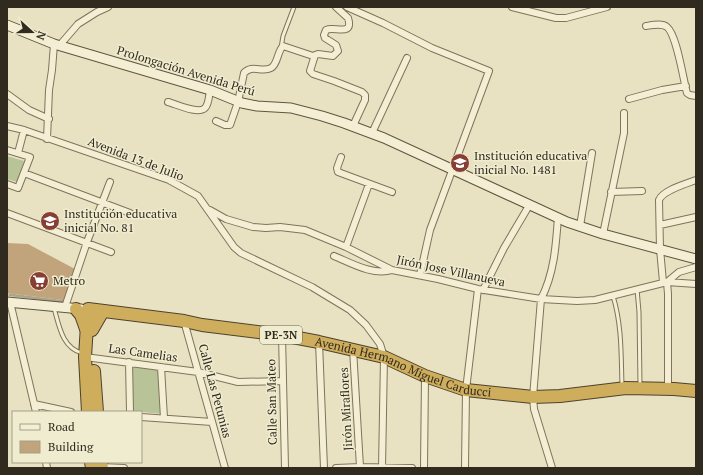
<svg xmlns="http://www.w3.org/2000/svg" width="703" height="475" font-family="'PT Serif',serif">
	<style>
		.green { fill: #b8c497 }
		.building { fill: #c2a47c; filter: url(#shadow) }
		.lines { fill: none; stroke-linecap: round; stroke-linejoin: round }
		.lane-casing { stroke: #7f745b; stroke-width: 5 }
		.street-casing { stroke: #7f745b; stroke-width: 8 }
		.secondary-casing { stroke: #61553f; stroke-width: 11 }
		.highway-casing { stroke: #4d422f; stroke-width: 14 }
		.lane { stroke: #f4efd4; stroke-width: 3 }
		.street { stroke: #f4efd4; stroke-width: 6 }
		.secondary { stroke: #f4efd4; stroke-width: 9 }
		.highway { stroke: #cead5c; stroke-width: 12 }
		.labels { text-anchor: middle; stroke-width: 3; stroke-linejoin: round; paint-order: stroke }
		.shield { fill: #f0ecd0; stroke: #6a6453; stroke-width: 1 }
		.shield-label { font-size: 11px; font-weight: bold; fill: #312a1e }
		.street-label { font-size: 12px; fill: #312a1e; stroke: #f0ecd0 }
		.poi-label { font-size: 12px; fill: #312a1e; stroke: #f0ecd0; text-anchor: start }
	</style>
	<defs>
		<filter id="shadow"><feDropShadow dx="1.5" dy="3" stdDeviation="0" flood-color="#0004"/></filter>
	</defs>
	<rect width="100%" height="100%" fill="#e8e2c2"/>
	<path class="green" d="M7,156L24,161L17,182L7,179Z
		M131,364L160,368L163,414L132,411Z"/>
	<path class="building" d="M7,243L28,244L75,269L64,300L7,293Z"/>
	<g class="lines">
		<g class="lane-casing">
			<path id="lane" d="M281,48L283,36L294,7
				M637,289L639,312L640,385
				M613,296C622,325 621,355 622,385
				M54,308C59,325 62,348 82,353"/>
		</g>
		<g class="street-casing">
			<path id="street" d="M336,7L348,18C354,37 334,26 326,30L324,35L325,38L336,45L338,51L333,56L318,54L315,55L310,71L313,74L334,81L362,92L365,95V100L353,126
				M347,7L383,23L432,48L489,71L430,230L420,275
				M512,7L556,18H566L607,7
				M646,26C653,25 662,23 667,27C677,35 683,79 687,93L690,95L696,96
				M59,46L78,24L97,12L108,7
				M7,94L29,110L49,119
				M629,99L662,90L686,86
				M168,102C176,104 198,115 205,108C209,104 209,95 210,90
				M216,121L225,125H230L238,102L244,73C252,64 262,73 271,68C278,64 277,52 283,46L313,56
				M7,126L24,130L169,180L198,196L234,247L241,253L312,287L350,310L366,325L380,344L384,357L382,468
				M372,133L407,58
				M47,139L49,90L52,70L54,44
				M7,150L30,157L18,188L7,184
				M18,153L24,130
				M341,157L337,168L338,172L392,192
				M24,173L130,213
				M611,192L642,191
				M210,210L226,219L253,227L266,228L280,227L305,230L346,247L392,270L438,279L478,289L541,299L577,301L595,300L667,282L679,272L696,267
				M7,213L111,252
				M660,225L696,217
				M580,226L592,153
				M603,234L624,133V113
				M346,247L369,184
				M334,256C351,263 373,276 392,270
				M663,282L660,249L659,200C663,190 686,184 696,180
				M667,282L668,294V389
				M667,282L696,284
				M483,290L504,248L530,204
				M10,302L36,412
				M65,307L87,242L110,182
				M184,321L225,468
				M282,335L285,468
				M319,342L324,468
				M353,349L360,467
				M85,357L198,372L238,382L283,381
				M129,362L130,412
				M161,367L164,418
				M34,404L71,412
				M141,417L212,422
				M46,462L47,468
				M102,467L124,468
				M336,468L360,467L412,468
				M424,468L425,376
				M465,468L466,390L478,289
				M552,468L534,409L533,397L541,299C554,274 556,246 558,217"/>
		</g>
		<g class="secondary-casing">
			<path id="secondary" d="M7,25L54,44L210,90L242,103L257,106L291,108L322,116L344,123L384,138L567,222L603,234L696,259
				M7,302L81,309"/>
		</g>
		<g class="highway-casing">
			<g id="highway">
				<path d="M76,309L81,315L86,329"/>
				<path d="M92,330L103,311"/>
				<path d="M94,371L97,412"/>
				<path id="s1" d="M88,412L85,357L88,309L184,321L202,325L282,335L319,342L384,357L425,376L466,390L533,397L560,396L626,388L674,389L696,391"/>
				<path d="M91,462L92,468"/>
				<path d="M101,462L102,468"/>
			</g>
		</g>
		<use href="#lane" class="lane"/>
		<use href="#street" class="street"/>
		<use href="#secondary" class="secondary"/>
		<use href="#highway" class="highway"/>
	</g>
	<defs>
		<g id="school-disc" transform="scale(1)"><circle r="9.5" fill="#873f33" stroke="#f0ecd0"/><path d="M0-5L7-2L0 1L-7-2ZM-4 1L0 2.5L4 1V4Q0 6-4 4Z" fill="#fff"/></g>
		<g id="supermarket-disc" transform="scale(1)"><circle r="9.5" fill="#873f33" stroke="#f0ecd0"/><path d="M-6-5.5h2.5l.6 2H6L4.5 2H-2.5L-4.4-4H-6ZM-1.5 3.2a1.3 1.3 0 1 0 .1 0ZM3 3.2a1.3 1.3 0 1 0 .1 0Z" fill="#fff"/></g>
	</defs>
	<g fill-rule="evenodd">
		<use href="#school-disc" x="460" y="163"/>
		<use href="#school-disc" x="50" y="221"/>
		<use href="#supermarket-disc" x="39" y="281"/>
	</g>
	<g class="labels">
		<rect class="shield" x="260" y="326" width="42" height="18" rx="3"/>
		<g class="shield-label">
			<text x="281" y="339">PE-3N</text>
		</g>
		<g class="street-label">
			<text transform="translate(186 71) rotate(17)" y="4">Prolongación Avenida Perú</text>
			<text transform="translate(136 159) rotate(21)" y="4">Avenida 13 de Julio</text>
			<text transform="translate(451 271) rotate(12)" y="4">Jirón Jose Villanueva</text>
			<text transform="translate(143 353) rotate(8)" y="4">Las Camelias</text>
			<text dy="4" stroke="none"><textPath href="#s1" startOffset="425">Avenida Hermano Miguel Carducci</textPath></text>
			<text transform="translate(215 391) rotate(75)" y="4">Calle Las Petunias</text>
			<text transform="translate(272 402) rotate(-91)" y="4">Calle San Mateo</text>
			<text transform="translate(346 409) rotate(-93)" y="4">Jirón Miraflores</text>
		</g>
		<g class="poi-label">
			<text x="474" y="160">Institución educativa<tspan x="474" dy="14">inicial No. 1481</tspan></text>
			<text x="64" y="218">Institución educativa<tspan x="64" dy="14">inicial No. 81</tspan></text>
			<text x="53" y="285">Metro</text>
		</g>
	</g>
	<rect width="703" height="475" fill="none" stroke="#312a1e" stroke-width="16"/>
	<rect x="12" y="411" width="130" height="52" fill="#f0ecd0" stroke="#a49e89"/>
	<rect x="20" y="424" width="20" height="6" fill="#f4efd4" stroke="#a49e89"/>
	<text x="48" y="431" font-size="12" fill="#312a1e">Road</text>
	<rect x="20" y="441" width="20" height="12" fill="#c2a47c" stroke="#a49e89"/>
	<text x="48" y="451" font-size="12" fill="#312a1e">Building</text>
	<g transform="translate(32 32) rotate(111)" stroke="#f0ecd0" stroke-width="3" paint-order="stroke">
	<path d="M0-3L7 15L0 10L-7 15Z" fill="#312a1e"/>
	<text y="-6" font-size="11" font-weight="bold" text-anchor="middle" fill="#312a1e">N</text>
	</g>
</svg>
